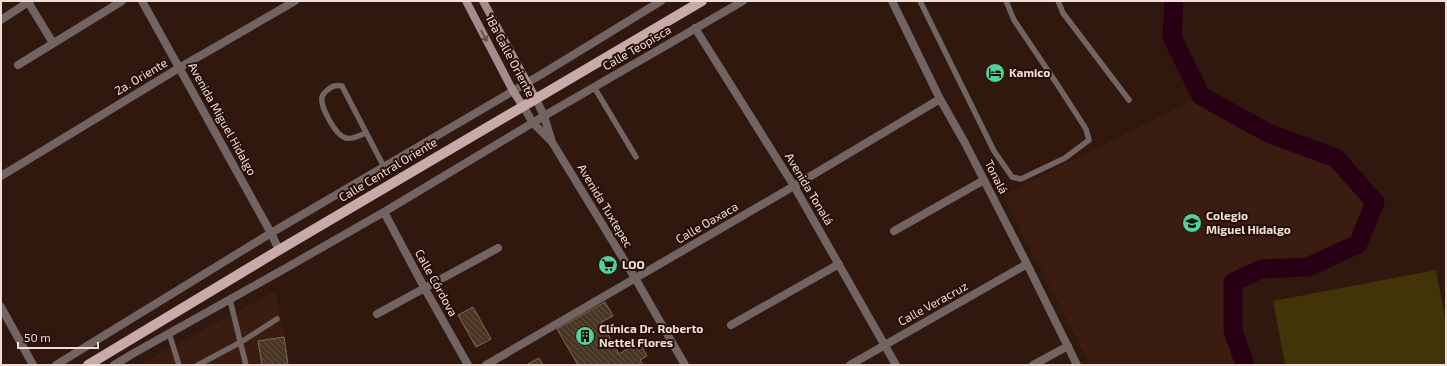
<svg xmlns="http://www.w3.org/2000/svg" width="1447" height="366" font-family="'Exo 2',sans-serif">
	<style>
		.built { fill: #3a1c10 }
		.pitch { fill: #423308 }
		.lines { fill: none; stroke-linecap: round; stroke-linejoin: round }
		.river { stroke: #280013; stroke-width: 19 }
		.building { fill: url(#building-back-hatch); stroke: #806a55 }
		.service { stroke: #736464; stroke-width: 5.5 }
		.minor { stroke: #736464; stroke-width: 8 }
		.secondary { stroke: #a38c8c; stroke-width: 8 }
		.primary { stroke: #c9aaaa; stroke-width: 10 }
		.oneway { stroke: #5e4742 }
		.labels { text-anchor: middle; stroke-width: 4; stroke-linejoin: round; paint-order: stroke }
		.street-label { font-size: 12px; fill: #f0ded8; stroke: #260f06 }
		.poi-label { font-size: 12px; font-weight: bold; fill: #f0ded8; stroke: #260f06; text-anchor: start }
	</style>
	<defs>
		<pattern id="building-back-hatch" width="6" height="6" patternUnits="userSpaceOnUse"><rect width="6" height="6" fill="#493522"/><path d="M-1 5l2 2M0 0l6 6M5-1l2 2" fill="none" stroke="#645241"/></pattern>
	</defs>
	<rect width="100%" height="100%" fill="#30180f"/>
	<path class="built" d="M1201,96L1270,134L1336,158L1375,202L1358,244L1308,267L1261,269L1233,282V331L1245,365H1090L1003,195Z
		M275,291L282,321L290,365H142V363Z"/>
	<path class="pitch" d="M1436,270L1446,322V365H1285L1273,301Z"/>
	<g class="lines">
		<path class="river" d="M1174,1L1172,37L1201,96L1270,134L1336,158L1375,202L1358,244L1308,267L1261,269L1233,282V331L1245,365"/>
	</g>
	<path class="building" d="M605,302L613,316L601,322L619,354L639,342L647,356L640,360L643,365H578L557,329Z
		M473,307L491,339L476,347L458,315Z
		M284,337L288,365H262L258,341Z
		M539,358L543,365H526Z"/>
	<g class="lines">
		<path class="service" d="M920,1L994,151L1012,177L1021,179L1065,158L1089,140L1086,129L1057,84L1014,20L1006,1
			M1058,1L1063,13L1129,100
			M594,87L636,157
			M366,133C360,135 353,140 346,138C336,136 320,107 322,97C323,93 326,91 330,88C334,85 337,85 342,86L384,167
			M230,300L246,365
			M169,333L179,365
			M198,365L241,342L277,319"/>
		<path class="minor" d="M142,1L271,233L279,250
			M892,1L940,99L965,143L1027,264L1077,365
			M28,2L53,43
			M1,20L30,1
			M695,28L794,186L896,365
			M18,65L122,1
			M536,99L544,116L551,139
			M523,106L533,123L552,142L635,278L685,365
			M1,176L179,68L295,1
			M384,212L425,289L468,365
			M894,231L984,180
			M1,307L33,365
			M377,314L498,248
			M731,325L839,264
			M56,365L271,233L542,74L661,1
			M114,365L134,353L286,268L384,212L544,116L743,1
			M486,365L794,186L940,99
			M850,365L1027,264
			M1033,365L1068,346"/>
		<path class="secondary" d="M466,1L513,91L523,106
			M483,1L536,99"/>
		<path class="primary" d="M88,365L279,250L702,1"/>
	</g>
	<defs><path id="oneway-shaft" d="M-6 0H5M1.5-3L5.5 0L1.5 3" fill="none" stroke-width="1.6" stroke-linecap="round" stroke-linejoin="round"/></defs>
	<use class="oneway" href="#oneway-shaft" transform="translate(484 36) rotate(63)"/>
	<defs>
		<g id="hotel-disc" transform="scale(1)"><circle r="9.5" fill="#4fd399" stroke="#260f06"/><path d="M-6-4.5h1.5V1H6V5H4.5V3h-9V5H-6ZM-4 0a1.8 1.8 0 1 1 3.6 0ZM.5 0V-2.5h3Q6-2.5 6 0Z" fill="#111"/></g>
		<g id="school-disc" transform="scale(1)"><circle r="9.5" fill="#4fd399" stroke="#260f06"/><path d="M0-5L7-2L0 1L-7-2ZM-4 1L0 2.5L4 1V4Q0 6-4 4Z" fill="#111"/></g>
		<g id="supermarket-disc" transform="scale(1)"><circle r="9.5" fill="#4fd399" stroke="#260f06"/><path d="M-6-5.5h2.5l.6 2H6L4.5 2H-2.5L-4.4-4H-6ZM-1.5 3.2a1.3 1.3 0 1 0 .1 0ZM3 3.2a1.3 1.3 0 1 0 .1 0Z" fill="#111"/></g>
		<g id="building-disc" transform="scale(1)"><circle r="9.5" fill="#4fd399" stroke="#260f06"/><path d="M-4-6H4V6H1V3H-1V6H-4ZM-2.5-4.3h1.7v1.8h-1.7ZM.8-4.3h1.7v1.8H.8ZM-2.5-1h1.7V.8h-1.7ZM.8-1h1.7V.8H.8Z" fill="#111"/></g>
	</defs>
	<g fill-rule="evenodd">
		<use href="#hotel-disc" x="995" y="73"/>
		<use href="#school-disc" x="1192" y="223"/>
		<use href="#supermarket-disc" x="608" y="265"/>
		<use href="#building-disc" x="585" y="336"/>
	</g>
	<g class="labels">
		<g class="street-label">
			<text transform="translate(637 48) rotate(-30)" y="4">Calle Teopisca</text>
			<text transform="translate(510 56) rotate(62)" y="4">18a Calle Oriente</text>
			<text transform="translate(141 77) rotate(-31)" y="4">2a. Oriente</text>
			<text transform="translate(222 119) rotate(61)" y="4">Avenida Miguel Hidalgo</text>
			<text transform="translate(388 170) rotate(-31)" y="4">Calle Central Oriente</text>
			<text transform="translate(996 177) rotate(63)" y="4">Tonalá</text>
			<text transform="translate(809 189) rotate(59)" y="4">Avenida Tonalá</text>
			<text transform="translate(605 206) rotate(59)" y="4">Avenida Tuxtepec</text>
			<text transform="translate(707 223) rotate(-30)" y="4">Calle Oaxaca</text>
			<text transform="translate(436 283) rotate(61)" y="4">Calle Córdova</text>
			<text transform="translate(933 304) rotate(-29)" y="4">Calle Veracruz</text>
		</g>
		<g class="poi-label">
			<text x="1009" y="77">Kamico</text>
			<text x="1206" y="220">Colegio<tspan x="1206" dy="14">Miguel Hidalgo</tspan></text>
			<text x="622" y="269">LOO</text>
			<text x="599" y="333">Clínica Dr. Roberto<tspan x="599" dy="14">Nettel Flores</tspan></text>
		</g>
	</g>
	<rect width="1447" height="366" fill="none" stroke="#f0ded8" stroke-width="4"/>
	<path d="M18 342v6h80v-6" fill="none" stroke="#f0ded8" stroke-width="2"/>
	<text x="24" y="342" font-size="12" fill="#f0ded8" stroke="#260f06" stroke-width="3" paint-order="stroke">50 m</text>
</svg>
